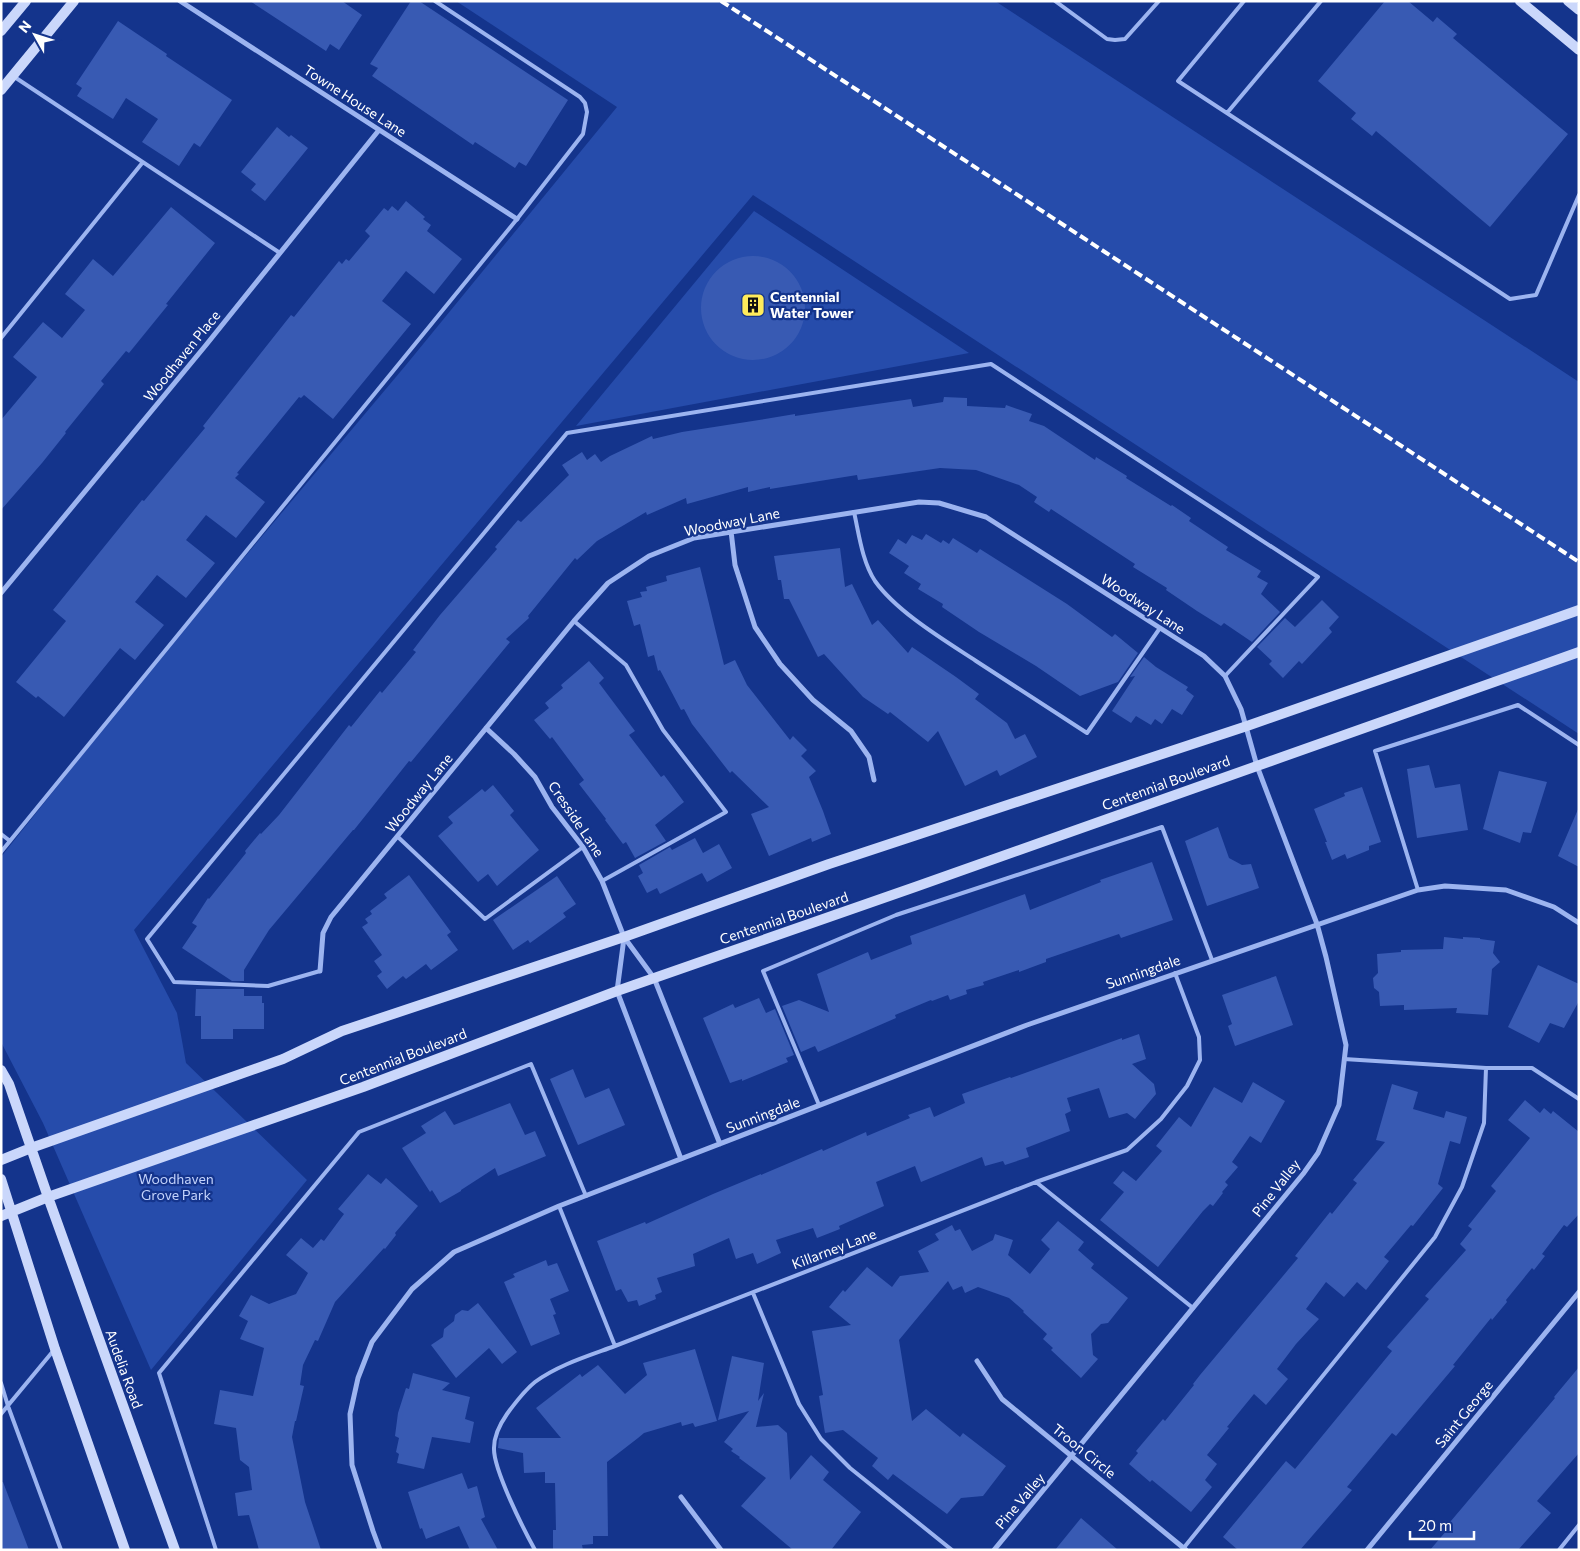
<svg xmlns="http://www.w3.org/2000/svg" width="1580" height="1551" font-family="Commissioner,sans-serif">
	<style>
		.green { fill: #264cab }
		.building { fill: #385ab3 }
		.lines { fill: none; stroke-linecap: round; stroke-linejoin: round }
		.lane { stroke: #9cb4f0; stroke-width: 4 }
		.street { stroke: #9cb4f0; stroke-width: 5 }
		.secondary { stroke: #cad7fb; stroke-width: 10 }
		.rail { stroke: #fff; stroke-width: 4; stroke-dasharray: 9 4; stroke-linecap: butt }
		.labels { text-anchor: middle; stroke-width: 4.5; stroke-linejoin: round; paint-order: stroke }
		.street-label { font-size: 14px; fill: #fff; stroke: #14348c }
		.poi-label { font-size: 14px; font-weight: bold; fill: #fff; stroke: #14348c; text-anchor: start }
		.park-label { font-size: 14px; fill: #c3d3fc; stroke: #14348c }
	</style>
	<rect width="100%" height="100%" fill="#14348c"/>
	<path class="green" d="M456,1H995L1579,382V734L753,195L134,930L177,1013L186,1063L307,1180L151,1370L43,1123L1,1042V857L153,666L406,365L617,107Z
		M754,211L969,353L576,426Z"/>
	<path class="building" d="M250,1H342L362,15L339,50L330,44L326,51Z
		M411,1H419L568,100L526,166L519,162L515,168L475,142L473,145L372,76L378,68L370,64Z
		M1385,1H1408L1433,22L1437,17L1457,34L1453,38L1568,134L1490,227L1376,131L1372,136L1351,119L1356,113L1318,81Z
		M118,21L167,54L166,56L232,100L200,147L194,143L179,166L142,142L158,119L126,98L113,119L77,96L82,88L76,84Z
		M277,127L289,137L291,135L308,148L265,201L251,190L256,184L241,172Z
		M406,201L425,217L423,219L431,225L427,231L462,259L434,294L406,271L382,301L411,324L333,419L304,395L301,398L299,397L237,473L239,474L235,478L265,502L236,538L206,515L186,540L215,563L186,598L157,575L135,602L164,625L135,660L120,648L64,717L38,696L36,698L16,682L66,621L53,610L142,500L144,501L205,428L203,426L291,315L294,317L339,261L342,264L346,259L349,261L370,236L365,231L384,208L388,211L392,206L398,211Z
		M171,207L215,243L166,304L168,305L129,353L126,351L101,381L104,384L65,432L66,433L42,463L1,510V420L37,377L13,357L43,322L62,338L85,310L65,294L93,259L113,276Z
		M701 308a52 52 0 1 1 104 0a52 52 0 1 1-104 0Z
		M944,397L967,398V406L1005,408L1006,405L1032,414L1029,421L1044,426L1095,460L1096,457L1127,476L1126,478L1171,506L1172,505L1191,518L1189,521L1228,547L1226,550L1261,571L1257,577L1268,583L1261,594L1280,612L1252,642L1224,623L1221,626L1197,611L1166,590L1167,588L1133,567L1135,564L1051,509L1049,512L1034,502L1037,497L1019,485L976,470L940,468L858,480L857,475L770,489V487L748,492V487L687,504L686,498L647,515L646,512L597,541L577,560L575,558L528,616L529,618L506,639L510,642L411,762L409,761L354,830H353L269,930L244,970V981H232L182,948L197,926L192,923L208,898L209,899L246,853L245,851L260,833L261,834L279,815L349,725L351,727L380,691L382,693L416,652L413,650L440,615L497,549L495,547L518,520L521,522L569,475L562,465L582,452L587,460L595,454L601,462L610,456L652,436L653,439L682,432L759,420L795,414V416L911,399L913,407L943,402Z
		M926,534L941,543L943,540L949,544L953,538L977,553L980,549L1067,604L1112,637L1115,634L1138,653L1118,682L1080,696L1036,666L979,632L942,607L943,604L918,589L921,584L904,573L909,566L889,553L898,539L906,544L912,535L922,540Z
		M840,548L845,587L852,584L872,625L878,620L908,653L912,647L956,677L979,694L975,699L1007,723L1015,739L1025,734L1037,757L1000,776L997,770L965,786L938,731L928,742L890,712L888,714L863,697L824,654L818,657L789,599H784L781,580H778L774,556Z
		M700,567L724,665L735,660L747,685L790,740L793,736L807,750L801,756L816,771L809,777L823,811L831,834L812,842L811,838L769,856L751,814L769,807L732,771L730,773L692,724L684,709L681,710L660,670L658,671L654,655L648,657L640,624L634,626L627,601L642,597L640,592L647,591L646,587L667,581L666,576Z
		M1322,600L1339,617L1329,628L1332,632L1302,664L1299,661L1283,678L1269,664L1272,661L1257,647L1285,618L1295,627Z
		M1144,657L1156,667L1188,687L1186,690L1194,696L1182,715L1172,709L1162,724L1155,719L1151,725L1136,716L1131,723L1112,711L1135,676L1130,677Z
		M589,661L604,678L599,683L635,731L629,735L661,777L664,775L684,802L655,825L666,841L635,858L626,842L623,844L605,820L606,819L579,784L584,780L552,737L550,739L534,720L549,708L545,703L563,688L561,685Z
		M1429,765L1435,788L1460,784L1468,830L1417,838L1407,769Z
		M1499,771L1547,782L1531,833L1523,832L1520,843L1483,829Z
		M493,785L514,811L510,815L539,850L497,886L488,874L478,882L438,836L453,823L448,817L482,789L485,792Z
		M1362,787L1381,842L1369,846V850L1347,859L1345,854L1332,860L1325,842H1327L1314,809L1345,796L1344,793Z
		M1579,807V867L1558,856Z
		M1218,827L1229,858L1242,865L1251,864L1259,888L1207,906L1185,841Z
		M695,838L703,853L719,844L732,868L707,882L702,873L660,894L657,888L647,893L638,876L643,873L639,865L670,847L672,850Z
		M1152,862L1173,920L1121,938L1119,934L1046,959V962L1019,972V970L983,982L984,985L966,990L967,994L950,1000L948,995L932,1001L931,1000L895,1015L896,1018L818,1052L815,1046L801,1052L782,1006L799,1000L829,1012L817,974L868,952L871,960L912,944L910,936L1025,894L1030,910L1101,882L1100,880Z
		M409,875L451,932L447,935L458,950L431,970L426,964L406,979L403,976L387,989L377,976L382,972L374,961L382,955L362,927L368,923L365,919L372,914L370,911L387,898L384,894Z
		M557,876L576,904L563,913L566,917L530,943L528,940L513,950L493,920Z
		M1444,937L1463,939V937L1480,938V939L1495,941L1493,953L1500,962L1492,969L1488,1015L1456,1013L1457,1008L1404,1010V1005L1380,1006L1379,992L1374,988L1373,978L1378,973L1377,954L1401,952V950L1443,949Z
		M1538,965L1579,984V1001L1564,1028L1550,1023L1539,1043L1508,1027Z
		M1276,976L1293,1025L1235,1046L1228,1026L1232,1024L1222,995Z
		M196,989H244V996H262V1003H264V1029H233V1039H201V1016H195Z
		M759,998L766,1013L775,1009L794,1055L786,1058L788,1062L742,1081V1079L730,1083L703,1018L733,1004L735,1008Z
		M1139,1034L1146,1059L1132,1064L1154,1084L1156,1094L1135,1119L1127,1113L1109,1118L1099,1088L1067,1098L1071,1111L1065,1114L1070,1131L1026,1148L1029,1157L1005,1165L1003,1161L985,1166L982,1157L921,1182L915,1166L876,1182L884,1206L839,1226L840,1229L817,1238L813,1228L776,1240L781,1253L757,1264L753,1253L736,1259L729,1238L693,1254L695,1266L657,1278L662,1292L655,1295L656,1299L639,1306L637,1300L628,1302L621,1289L616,1291L597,1241L645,1222L646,1224L713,1194L761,1174V1175L822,1149L823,1151L866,1132L867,1136L910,1118L908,1115L930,1107L934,1117L965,1103L962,1094L1010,1077L1011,1078L1122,1038V1040Z
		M573,1069L585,1098L609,1088L625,1125L578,1145L550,1079Z
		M1253,1082L1285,1101L1261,1143L1250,1136L1232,1162L1238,1167L1225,1182L1228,1185L1222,1192L1223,1193L1213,1206L1210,1204L1203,1211L1158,1267L1100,1220L1124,1192L1113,1183L1123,1171L1136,1181L1162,1151L1156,1146L1179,1117L1191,1127L1214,1087L1242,1103Z
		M1392,1084L1418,1092L1413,1109L1444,1118L1446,1111L1467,1117L1460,1144L1450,1141L1438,1184L1443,1188L1413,1226L1411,1225L1384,1257L1389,1261L1366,1290L1357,1282L1344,1297L1326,1282L1306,1309L1319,1319L1296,1344L1277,1369L1288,1379L1266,1405L1254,1394L1227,1427L1229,1428L1207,1455L1217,1464L1205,1480L1212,1487L1191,1512L1152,1480L1150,1482L1129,1464L1138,1453L1136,1451L1163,1419L1165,1421L1194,1385L1193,1384L1200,1375L1298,1258L1295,1256L1330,1212L1332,1214L1357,1183L1353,1180L1385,1142L1376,1140Z
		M1525,1100L1540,1113L1544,1108L1551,1114L1553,1111L1579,1132V1214L1567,1227L1564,1225L1542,1254L1545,1256L1534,1270L1532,1268L1506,1300L1507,1302L1492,1320L1491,1318L1453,1365L1455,1366L1396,1436L1392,1433L1347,1487L1352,1490L1300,1550H1238L1223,1537L1286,1461L1295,1469L1392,1351L1387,1347L1429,1299L1425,1296L1466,1250L1460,1244L1472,1229L1468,1226L1496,1191L1491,1186L1530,1138L1508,1120Z
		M510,1103L525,1135L535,1131L546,1156L498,1176L495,1168L461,1190V1191L440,1203L432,1190L430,1192L402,1148L426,1133L421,1126L445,1111L454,1125Z
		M368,1174L381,1184L386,1178L418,1206L395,1233L396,1235L385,1249L384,1248L335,1302L318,1341L315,1340L303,1365L300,1385L304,1386L296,1421H295L292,1437L305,1502L321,1550H259L249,1515L238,1516L235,1493L252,1490L249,1467L240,1460L236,1428L214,1424L220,1390L253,1396L264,1348L240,1339L248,1321L239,1316L251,1295L269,1304L296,1294L308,1273L286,1255L301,1238L313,1248L321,1239L324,1241L344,1214L338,1209Z
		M1058,1221L1084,1242L1078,1250L1094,1264L1091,1268L1128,1298L1108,1323L1101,1324L1091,1334L1093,1355L1098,1359L1081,1378L1051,1350L1053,1348L1043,1339L1047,1334L1023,1312L1024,1311L1009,1298L978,1287L965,1293L962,1286L953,1290L948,1281L899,1340L912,1421L926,1409L960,1437L963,1433L1006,1466L983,1496L961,1498L947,1514L893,1474L888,1480L872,1466L878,1458L843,1430L825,1433L819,1396L823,1395L812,1331L851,1325L829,1307L843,1290L845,1292L867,1267L892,1287L900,1276L929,1272L918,1251L939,1240L935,1234L952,1225L955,1231L960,1229L972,1251L993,1240L995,1234L1013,1240L1008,1255L1030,1274L1050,1249L1041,1240Z
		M546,1260L548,1266L557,1263L569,1291L550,1299L556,1314L553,1315L560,1334L531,1346L504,1282L515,1277L513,1274Z
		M478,1303L517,1352L502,1364L489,1348L456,1378L431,1345L443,1337L444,1329L454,1321L455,1315L462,1310L468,1311Z
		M695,1349L717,1421L695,1427L693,1423L682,1426L681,1422L644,1433L638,1438L607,1462L608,1536H593V1544L582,1545L583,1550H553V1530H556L555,1483H545V1472L524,1473L523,1453L498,1448L499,1438H561L536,1408L580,1374L582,1377L598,1365L625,1394L647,1375L643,1363Z
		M732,1356L764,1363L758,1401L764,1393L756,1427L778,1425L787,1433L790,1480L811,1455L829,1472L823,1480L861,1512L831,1550H793L741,1506L766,1478L739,1458L740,1457L731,1451L733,1449L724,1442L749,1411L718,1420Z
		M1579,1367V1453L1537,1501L1551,1513L1518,1550H1430L1447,1530L1445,1528L1555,1398L1554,1397Z
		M413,1373L450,1383L442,1390L470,1397L465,1419L474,1422L470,1443L432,1437L424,1469L397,1463L399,1454L396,1452L399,1438L395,1436L398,1413L406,1388L409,1389Z
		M462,1473L468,1489L477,1486L485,1517L481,1519L498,1550H470L459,1526L426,1539L422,1528L420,1529L408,1492Z
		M1,1482H3L29,1550H1Z
		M1081,1518L1118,1550H1055Z"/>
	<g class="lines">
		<path class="lane" d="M1055,1L1107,39L1115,40L1125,39L1159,1
			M1244,1L1178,81L1510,299L1536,295L1579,195
			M13,76L280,253
			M1227,113L1321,1
			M1,338L143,162
			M854,512C859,534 862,561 875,581C897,612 944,640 976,661C1013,685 1050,709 1087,733L1160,628
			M574,621L626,665L663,730L726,812L602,881
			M1,834L10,841
			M398,837L485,919L583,847
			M1,852L517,219L583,134L587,112L585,103L580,97L435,1
			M1418,890L1375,751L1518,705L1579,745
			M320,971L268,986L174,982L147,939L567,433L991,364L1318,577L1225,676
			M1344,1059L1486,1068H1532L1579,1099
			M819,1105L763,971L896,915L1162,827L1212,960
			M1036,1182L1193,1308
			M559,1206L615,1346
			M753,1293L799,1404L821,1439L850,1468L952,1550
			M1,1383L8,1406L61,1550
			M1,1414L54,1350
			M216,1550L159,1373L359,1132L531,1064L586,1196
			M535,1550C524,1530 493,1469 494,1448C494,1435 500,1424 507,1414C515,1403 525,1390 535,1382C558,1365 588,1356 615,1346L1036,1182L1127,1150L1161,1119L1187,1086L1200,1060L1199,1037L1175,973
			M1182,1550L1435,1237L1462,1187L1484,1123L1486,1068
			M1559,1550L1579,1525"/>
		<path class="street" d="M180,1L517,219
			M731,531L735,565L755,627L780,664L813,700L851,731L869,757L874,780
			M1,593L206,345L379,130
			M486,728L514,754L535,777L552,807L583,847L602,881L624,937L654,978L720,1144
			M624,938L617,991L681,1159
			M320,971L323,933L331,917L574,621L608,583L649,556L694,538L919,502L939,503L986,517L1204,656L1225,676L1241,709L1257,766L1317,924L1326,957L1346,1045L1339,1105L1318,1153L1303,1174L994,1550
			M977,1361L1002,1399L1186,1550
			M681,1497L721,1550
			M380,1550L373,1531L352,1465L350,1414L358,1378L372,1342L412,1289L454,1252L559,1206L1027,1025L1418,890L1445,886L1506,890L1554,907L1579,923
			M1367,1550L1579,1292"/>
		<path class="secondary" d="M1520,1L1579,50
			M1568,1L1579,10
			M1,31L26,1
			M1,90L74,1
			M1,1070L9,1084L48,1197L175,1550
			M1,1160L31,1148L283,1059L342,1031L624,937L829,864L1247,726L1579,610
			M1,1179L55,1349L125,1550
			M1,1216L48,1197L363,1087L617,991L915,887L1579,652"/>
		<path class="rail" d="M721,1L1579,562"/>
	</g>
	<defs>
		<g id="building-square" transform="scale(1.25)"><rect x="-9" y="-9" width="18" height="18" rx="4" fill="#ffeb5b" stroke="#14348c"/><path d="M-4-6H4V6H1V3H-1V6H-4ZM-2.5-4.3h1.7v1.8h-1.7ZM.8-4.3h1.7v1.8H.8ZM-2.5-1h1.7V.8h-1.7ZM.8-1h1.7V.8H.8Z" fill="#111"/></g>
	</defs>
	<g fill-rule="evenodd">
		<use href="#building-square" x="753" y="305"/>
	</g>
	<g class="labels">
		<g class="street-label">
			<text transform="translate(355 101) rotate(33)" y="5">Towne House Lane</text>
			<text transform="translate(182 356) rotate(-51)" y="5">Woodhaven Place</text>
			<text transform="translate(732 522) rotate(-11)" y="5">Woodway Lane</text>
			<text transform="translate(1143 604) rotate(33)" y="5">Woodway Lane</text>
			<text transform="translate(1166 783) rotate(-20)" y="5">Centennial Boulevard</text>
			<text transform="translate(419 793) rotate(-51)" y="5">Woodway Lane</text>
			<text transform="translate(576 819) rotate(56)" y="5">Cresside Lane</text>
			<text transform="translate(784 918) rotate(-19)" y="5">Centennial Boulevard</text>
			<text transform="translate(1143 972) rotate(-19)" y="5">Sunningdale</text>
			<text transform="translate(403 1057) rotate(-21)" y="5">Centennial Boulevard</text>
			<text transform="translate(763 1115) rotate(-21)" y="5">Sunningdale</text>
			<text transform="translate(1276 1188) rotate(-52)" y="5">Pine Valley</text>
			<text transform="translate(834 1249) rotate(-21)" y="5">Killarney Lane</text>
			<text transform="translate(124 1369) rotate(70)" y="5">Audelia Road</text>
			<text transform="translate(1464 1414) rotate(-51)" y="5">Saint George</text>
			<text transform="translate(1084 1451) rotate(39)" y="5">Troon Circle</text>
			<text transform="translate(1020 1501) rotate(-50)" y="5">Pine Valley</text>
		</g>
		<g class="poi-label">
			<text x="770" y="302">Centennial<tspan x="770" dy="16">Water Tower</tspan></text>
		</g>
		<g class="park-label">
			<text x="176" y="1184">Woodhaven<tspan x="176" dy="16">Grove Park</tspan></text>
		</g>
	</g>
	<rect width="1580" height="1551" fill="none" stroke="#ffffff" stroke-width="5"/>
	<g transform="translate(35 35) rotate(309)" stroke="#14348c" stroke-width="4" paint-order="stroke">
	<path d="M0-4L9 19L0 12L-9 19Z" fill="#ffffff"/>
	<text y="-8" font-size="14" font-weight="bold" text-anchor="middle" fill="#ffffff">N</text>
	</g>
	<path d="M1410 1531v8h64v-8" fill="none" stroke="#ffffff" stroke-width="2.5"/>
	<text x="1418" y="1531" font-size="15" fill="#ffffff" stroke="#14348c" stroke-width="4" paint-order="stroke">20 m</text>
</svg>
